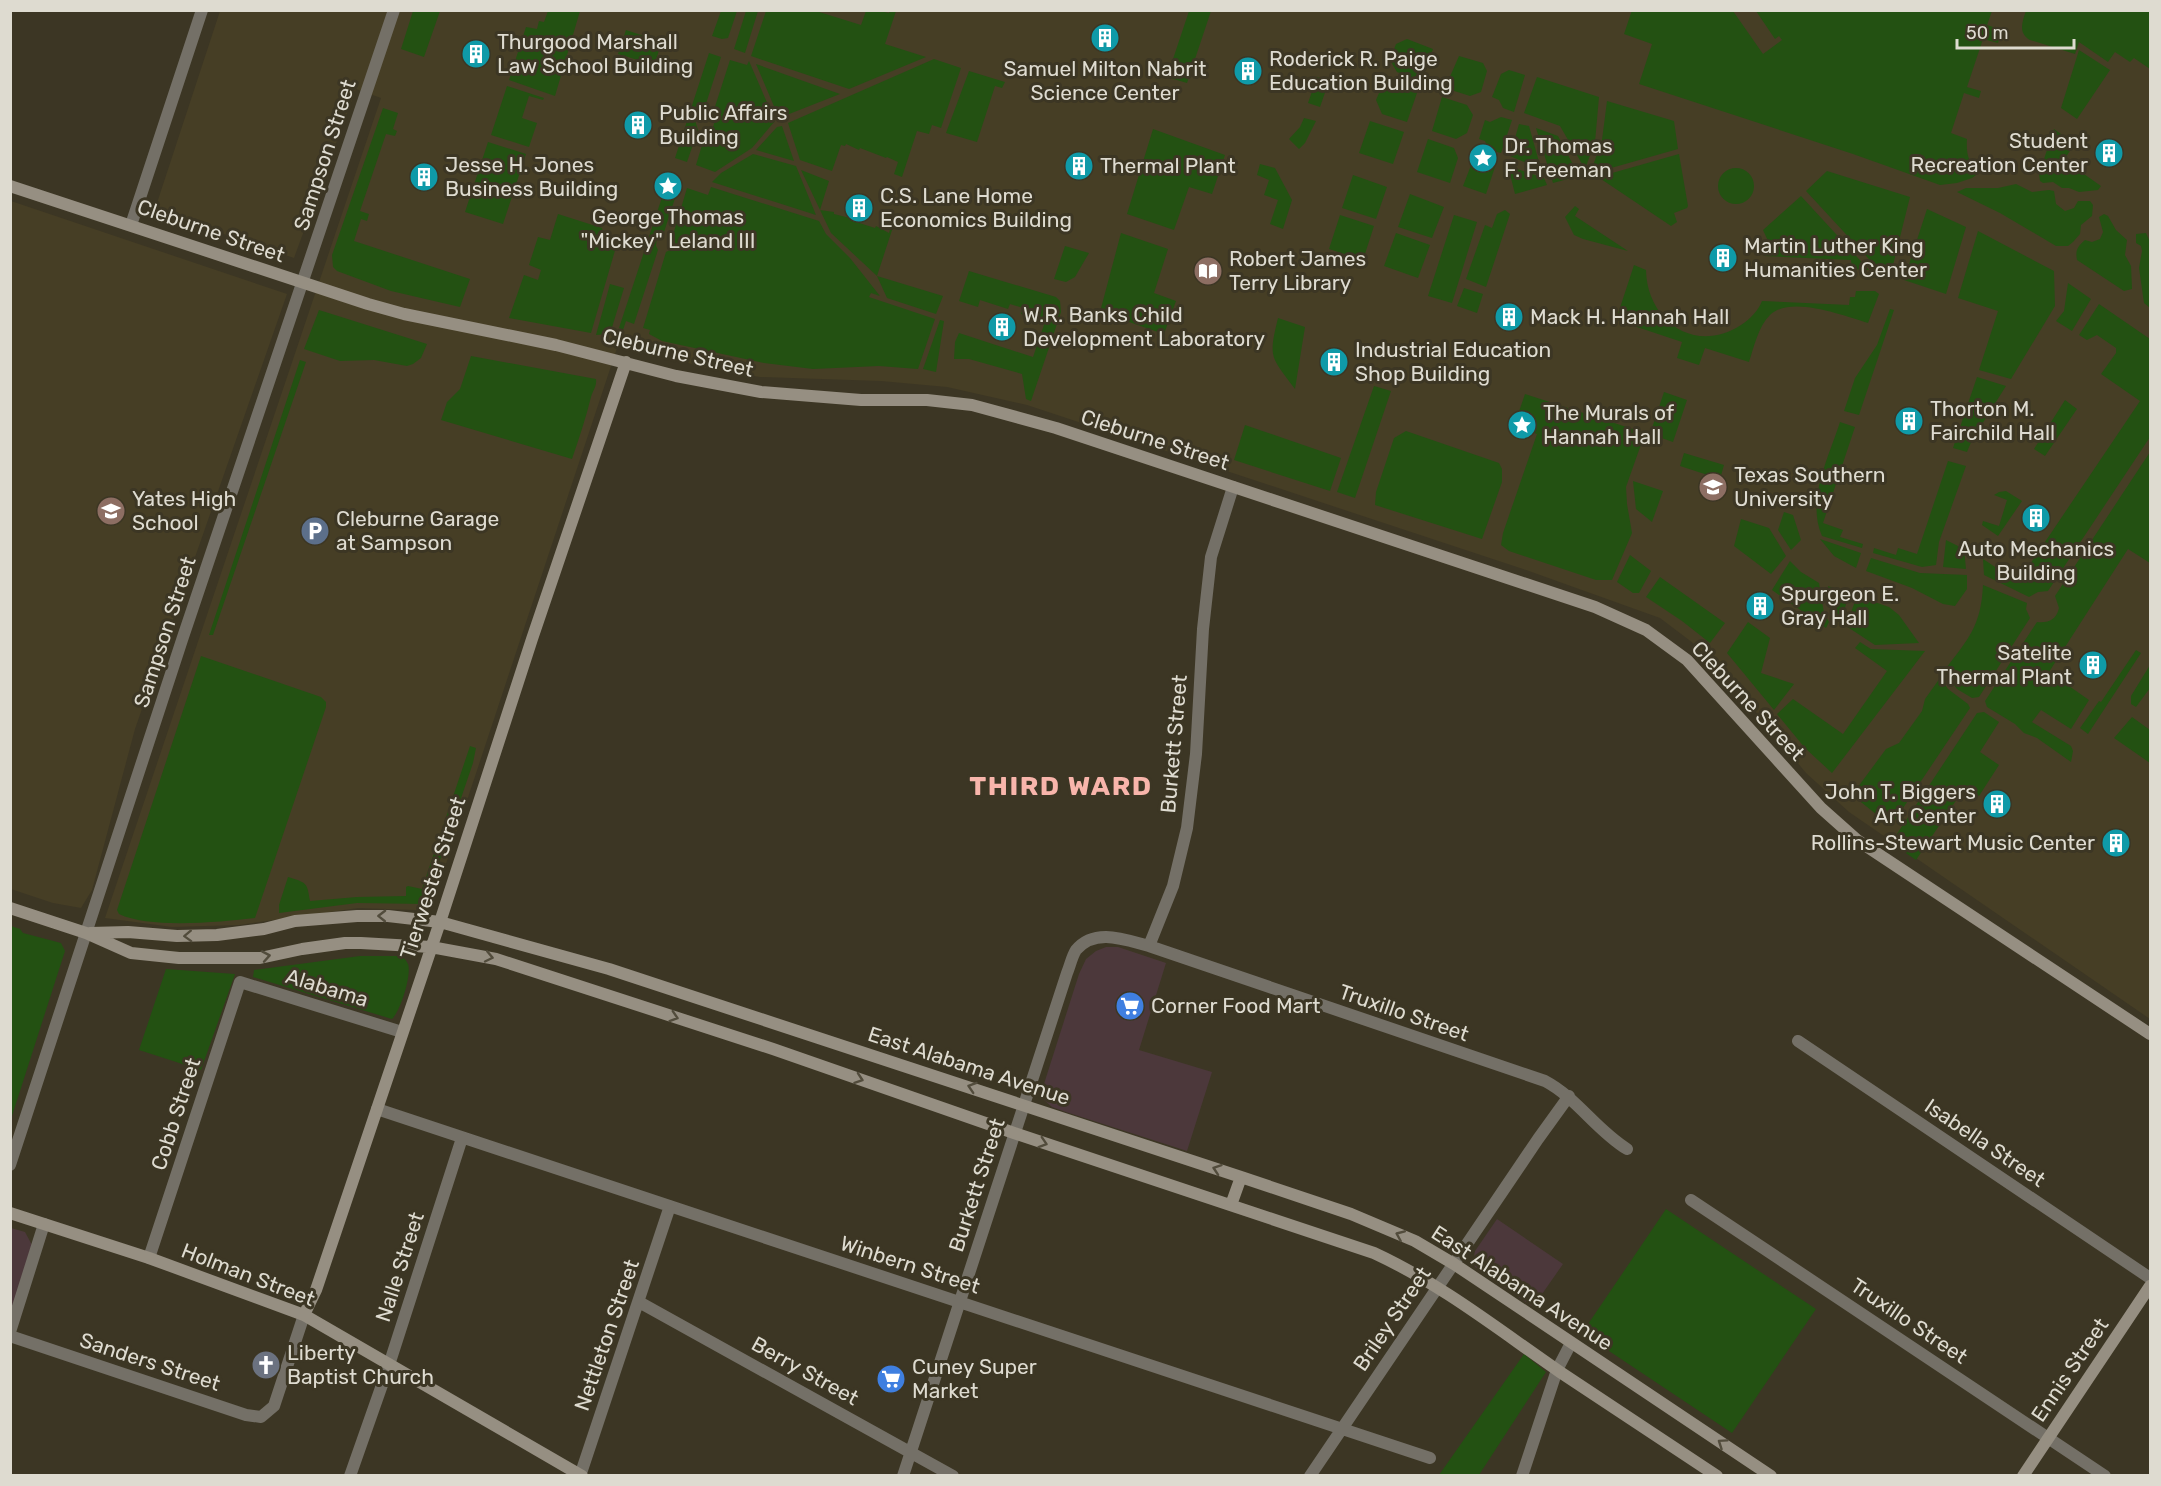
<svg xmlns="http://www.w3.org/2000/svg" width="2161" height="1486" font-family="Rubik,sans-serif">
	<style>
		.commercial { fill: #4c383b }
		.built { fill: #463e25 }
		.green { fill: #235112 }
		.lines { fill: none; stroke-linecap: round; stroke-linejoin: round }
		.street { stroke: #747067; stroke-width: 12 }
		.secondary { stroke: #968f82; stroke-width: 12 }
		.oneway { stroke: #524c3c }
		.labels { text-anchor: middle; stroke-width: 6; stroke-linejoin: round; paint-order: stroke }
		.poi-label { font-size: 21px; fill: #dedbd0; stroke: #3c3624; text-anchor: start }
		.street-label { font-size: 21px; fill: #dedbd0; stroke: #3c3624 }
		.district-label { font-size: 27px; font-weight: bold; letter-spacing: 1.5px; fill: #f8b5ab; stroke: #3c3624 }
	</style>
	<rect width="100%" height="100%" fill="#3c3624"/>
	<path class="commercial" d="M1106,947H1118L1166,963L1139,1050L1212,1072L1187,1151L1066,1112L1052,1107L1043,1099V1087L1079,974L1086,959L1096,951Z
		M1497,1219L1563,1264L1533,1307L1475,1267L1473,1261L1475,1251Z
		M11,1228L25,1232L32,1245L11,1313Z"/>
	<path class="built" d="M220,11H2150V1019L1849,812L1806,773L1722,671L1693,643L1660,618L1523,569L1027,405L947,387L881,381L760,377L705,368L619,342L434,900L423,909L416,910L358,908L239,925L172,927L105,918L381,98L356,89L294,258L159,212L156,206Z
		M11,201L287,294L135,729L92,890L81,908L53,903L11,889Z"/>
	<path class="green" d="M1632,10L1733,11L1763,54L1782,40L1779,36L1775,39L1756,11H1992L1987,25L2002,30L1998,43L1983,39L1967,87L1981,91L1979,98L1964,93L1951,133L1967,139C1966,153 1968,163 1979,173L1972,178L1957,183L1940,185L1853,154L1639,84L1652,44L1624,34Z
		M413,11H440L424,57L401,49Z
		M548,11H580L555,96L509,80L526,27L537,29L539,21L544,22Z
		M721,11H737L728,38L722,39L712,36Z
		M746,11H758L745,53L734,49Z
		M896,11L885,44L926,57L849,89L751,56L766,11H816L861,25L866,11H880L889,13L890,11Z
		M1189,11H1211L1187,83L1167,77Z
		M2026,11H2150V69L2134,58L2130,62L2115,52L2108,62L2079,42L2075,54L2030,40C2018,33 2022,22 2026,11Z
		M626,30L662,42L654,65L618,54Z
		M1407,39L1433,49L1421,81L1397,72L1390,60L1396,44Z
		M2079,50L2110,70L2077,119L2061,108Z
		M709,53L721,57L703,113L697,115L695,120L698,130L687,162L675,158Z
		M1459,56L1483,63L1487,71L1481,92L1470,96L1445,88Z
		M934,59L961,68L941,128L932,125L929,134L917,131L902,177L894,174L898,162L887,157L886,158L860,148L859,150L846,144L845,146L841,145L832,171L800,160L788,123Z
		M730,60L747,65L749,61L775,121L752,148L715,172L696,165L706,132C714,130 716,123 712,116Z
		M756,64L840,94L779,118Z
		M1509,70L1525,75L1514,112L1503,108L1499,100L1492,97L1501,74Z
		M969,71L1005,82L1002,88L995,86L977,142L946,133Z
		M1317,77L1329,81L1320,107L1308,103Z
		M1537,77L1599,97L1595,142L1585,169L1560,126L1524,113Z
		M1393,80L1418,90L1407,122L1382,114L1376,100L1382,86Z
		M507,86L544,98L543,100L529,96L522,118L537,123L529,147L491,135Z
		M1442,97L1467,105L1473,115L1467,133L1456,139L1432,131Z
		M1607,101L1674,121L1678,149L1590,174L1602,140Z
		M383,108L398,113L393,129L397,131L395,136L386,134L360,211L369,214L367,221L361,219L354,241L470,279L460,307L391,291L337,271L333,267L332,255Z
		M1501,117L1512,120L1501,153L1489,150L1485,141L1479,139L1485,120L1490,122Z
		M1304,118L1316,121L1305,143L1299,149L1289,139L1300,127Z
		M1370,121L1404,132L1393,164L1359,153Z
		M1519,124L1529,126L1541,169L1510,156Z
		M782,126L794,161L756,150L777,127Z
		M1536,128L1558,136L1579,176L1553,183Z
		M1153,129L1225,155L1212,194L1189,187L1174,230L1127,214Z
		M2054,129L2065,137L2063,140L2073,146L2064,160L2101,186L2098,190L2079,192L2069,188H2062L2053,182L2043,183L2040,181L2039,174Z
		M1428,139L1454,148L1458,158L1450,183L1417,172Z
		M488,142L526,154L503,224L465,212Z
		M753,154L796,166L816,215L712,182L721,173Z
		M1679,154L1688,206L1687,208L1674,213L1677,222L1671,226L1598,177Z
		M1475,155L1496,164L1486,194L1463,186Z
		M1260,164L1275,168L1292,200L1283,229L1270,224L1278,200L1264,195L1269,180L1257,175Z
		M1508,166L1544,178L1547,185L1515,194Z
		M1718 186a18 18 0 1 1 36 0a18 18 0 1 1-36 0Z
		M801,170L829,181L820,210L834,212V214L850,218V220L875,228L876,226L889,233L891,226L893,227L877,276L943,296L936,314L887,298L877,276L831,233Z
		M1827,171L1910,197L1892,269L1880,271L1806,191Z
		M1353,175L1387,187L1376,219L1342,208Z
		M667,182L679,186L664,232L657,236L656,246L658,250L634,324L626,321L623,330L619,328Z
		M2016,184L2032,192L2049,190L2054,191L2056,204L2065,211L2074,208L2078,201H2090L2093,205L2092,216L2081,225L2080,234L2073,242L2068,246H2056L2000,213L1957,192L1966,188H1998Z
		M711,187L819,221L826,234L850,258L880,296L871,293L869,297L935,319L918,369L879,366L813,369L764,363L662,341L649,334L650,330L643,328L666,252L674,248L675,240L673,235L687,188L708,195Z
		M1410,194L1444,207L1432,238L1398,227Z
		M1801,196L1869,270L1852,269L1851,260L1764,256L1761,247L1769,243L1763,230Z
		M1575,206L1579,209L1575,216L1628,251L1583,239L1574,235L1565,217Z
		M1927,209L1966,227L1946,294L1904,280Z
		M1505,210L1510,214L1486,287L1466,279L1485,225L1492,228L1497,214Z
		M558,214L602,228L605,241L616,247L591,333L509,318L524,275L538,280L541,270L529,265L538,237L550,240Z
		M2104,214L2108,216L2116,230L2127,240L2125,255L2131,266L2132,289L2124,291L2077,260C2075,250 2078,246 2085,240L2092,242L2100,239L2103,232L2099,217Z
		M1340,215L1374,226L1363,260L1329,249Z
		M1454,215L1477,222L1452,303L1428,296Z
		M1978,231L2054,271L2055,306L2011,379L1979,370L1998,311L1958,298Z
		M1121,233L1168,249L1154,293L1176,301L1164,334L1100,312Z
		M1396,233L1430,245L1418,278L1384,266Z
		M2146,233L2150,242V308L2144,303L2139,268L2142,251L2141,246L2136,243V234Z
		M1065,246L1089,253L1075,277L1066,282L1054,279Z
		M1634,265L1646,270C1647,321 1695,355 1741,325C1750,319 1758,311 1762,301L1849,305L1850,297H1855L1856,291H1875L1879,294L1868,323C1844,316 1791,295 1770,315C1758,327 1754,347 1749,362L1705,348L1699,365L1677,358L1682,342L1616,320Z
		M969,271L1056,297L1060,301L1061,312L1031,401L1026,399L1022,374L969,359H954L955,342L959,333L1033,357L1045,322L1021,314L1023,308L1010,304L1008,309L980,300L978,307L959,301Z
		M2068,283L2091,299L2072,331L2056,321L2064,311Z
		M610,284L624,288L610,334L596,335Z
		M1464,288L1483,294L1477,313L1457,306Z
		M2099,304L2150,339V437L2048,591L2038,592L2029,597L1984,575L1983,559L2018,582L2140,401L2101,374L2116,353V348L2097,335L2087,340L2079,335Z
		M1890,309L1894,310L1859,415L1844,411L1855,378L1877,345Z
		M319,310L427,344L421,358L413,364L407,366L374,360L340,361L304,349Z
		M1278,318L1305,327L1295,389C1271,356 1268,359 1278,318Z
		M940,320L944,321L936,372L923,369Z
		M471,356L596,379C597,386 593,390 591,397C586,418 579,438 572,459L441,420L447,402L460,389Z
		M300,360L306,362L213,635H209Z
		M1977,377L2006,386L1972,440L1967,452L1953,448Z
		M1374,386L1391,391L1355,498L1337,492Z
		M1664,392L1687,400L1673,442L1650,434Z
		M1525,394L1645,433L1626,487L1627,504L1632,533L1612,580H1596L1509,551L1501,545L1503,533L1537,434L1514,426Z
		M2065,400L2077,409L2045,456L2034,449Z
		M1840,422L1855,427L1823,523L1843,530L1840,537L1863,544L1862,548L1822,536C1806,500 1829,457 1840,422Z
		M1245,425L1341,458L1330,491L1234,460Z
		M1406,431L1499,463L1502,469V482L1482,539L1375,505L1376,492L1394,438Z
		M2150,452V563L2128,549L2049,672L2089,700L2071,729L2041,710L2032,722L2071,746L2073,751L2071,762L2037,738L2024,733L2015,724L1987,707L1985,701L2037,622C2049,623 2056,620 2059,608L2055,596Z
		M1684,453L1724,465L1720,479L1680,466Z
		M1948,461L1966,466L1939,542L1936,565L1922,567L1873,553L1874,548L1896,555L1898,548L1917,554Z
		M1633,481L1663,491L1652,522L1636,509Z
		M2006,491L2022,501L1998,536L1982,525L1983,521L1999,526L2007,500L1994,495L1999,492Z
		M1784,512L1793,515L1801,540L1791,550L1778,530Z
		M1741,519L1769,528L1786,556L1771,574L1734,546Z
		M1820,539L1861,553L1856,568L1834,556Z
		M1946,540L1964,549L1966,569L1943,567Z
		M1630,555L1651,571L1639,593H1633L1617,582Z
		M1871,558L1920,573L1967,575V589L1955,606L1943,604L1912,588L1866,571Z
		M1790,561L1801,572L1819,583L1824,613L1829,622L1826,628L1772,590Z
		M1660,577L1725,623L1710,643L1682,621L1646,597Z
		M1983,585L2027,603L2026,609L2030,618L1979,697L1972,698L1957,689L1944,671C1968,639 1981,627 1983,585Z
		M1828,586L1849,594L1841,621L1835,617Z
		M1857,596L1889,607L1899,615L1919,643L1875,645L1846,626Z
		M1748,622L1770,638L1761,673L1794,684L1774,710L1727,653Z
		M1860,642L1871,649L1925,651L1832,773L1805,748L1777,714L1793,699L1843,734L1887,671L1855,648Z
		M2136,650L2141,653L2088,734L2080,728L2099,701L2101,702Z
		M201,656L321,697L326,702V707L255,918C220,922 150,929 119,914L117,910Z
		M2150,665V688L2136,707L2131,704V696Z
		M1940,678L1948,689L1968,704L1970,708L1891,826L1852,795L1886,749L1899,743L1922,711L1925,699Z
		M1984,712L1999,722L1980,752L1999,765L1979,796L1965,787L1916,860L1891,843L1977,713Z
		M2132,717L2150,730V763L2114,738Z
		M470,746L476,748L473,763L425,904L357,903L279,913V905L288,877C307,883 307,882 310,901L357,897L406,896V887L408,886L422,889Z
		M11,926L20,929L23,933L61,943L65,951L11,1119Z
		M360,956H401C405,959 406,960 408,964C412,975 400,1012 392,1019L253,977L254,970Z
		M166,969L235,974L201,1070L139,1050Z
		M1666,1209L1816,1309L1732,1433L1582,1333Z
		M1524,1354L1546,1372L1479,1475H1439Z"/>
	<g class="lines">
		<path class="street" d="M131,225L202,10
			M1149,946L1173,886L1187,828L1196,754L1203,629L1211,557L1233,487
			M1798,1041L2150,1278
			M377,1109L1430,1458
			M10,1165L182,640L394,10
			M1691,1200L2105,1476
			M149,1258L240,982L402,1032
			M639,1302L953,1476
			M10,1332L44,1224
			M10,1336L246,1415L261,1417L274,1406L304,1315
			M350,1476L389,1365L462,1138
			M580,1476L670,1206
			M903,1476L1067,973C1070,966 1072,956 1076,950C1095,927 1126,940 1149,946L1545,1081C1577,1098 1596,1130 1627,1149
			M1310,1476L1538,1139L1569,1096
			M1522,1476L1557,1370L1571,1343"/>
		<path class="secondary" d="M10,186L368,304L404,314L556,345L676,376L761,392L861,400H927L972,405L1056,428L1595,607L1646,630L1687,660L1821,808L1857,840L2150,1034
			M10,908L86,933L131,953L179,958H260L302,949L345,943H361L431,947L496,959L773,1049L1014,1133L1374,1253C1441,1284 1499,1330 1560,1372C1612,1407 1665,1441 1717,1476
			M90,933L128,932L177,936L217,935L264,929L295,921L357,916H388L440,922L609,969L1241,1177L1351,1214L1415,1241L1454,1264L1771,1476
			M1231,1205L1241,1177
			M10,1213L149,1258L304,1315L582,1476
			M304,1315L316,1290L440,922L532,639L626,362
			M2023,1476L2150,1286"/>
	</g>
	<defs><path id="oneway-chevron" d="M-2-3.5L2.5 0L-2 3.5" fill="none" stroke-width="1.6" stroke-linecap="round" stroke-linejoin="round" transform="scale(1.5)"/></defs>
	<g class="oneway">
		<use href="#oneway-chevron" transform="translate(382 916) rotate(-179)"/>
		<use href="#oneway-chevron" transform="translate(188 936) rotate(178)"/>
		<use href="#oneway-chevron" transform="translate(266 956) rotate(-10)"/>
		<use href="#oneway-chevron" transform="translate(489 957) rotate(12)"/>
		<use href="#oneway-chevron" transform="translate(674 1017) rotate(18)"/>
		<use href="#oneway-chevron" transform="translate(859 1079) rotate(19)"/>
		<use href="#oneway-chevron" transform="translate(972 1087) rotate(-162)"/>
		<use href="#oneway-chevron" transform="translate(1043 1143) rotate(18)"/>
		<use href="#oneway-chevron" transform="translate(1217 1169) rotate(-161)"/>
		<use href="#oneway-chevron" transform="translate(1400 1235) rotate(-157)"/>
		<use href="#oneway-chevron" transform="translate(1722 1443) rotate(-146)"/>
	</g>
	<defs>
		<g id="building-disc" transform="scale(1.5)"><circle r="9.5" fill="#0f9aa8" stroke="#3c3624"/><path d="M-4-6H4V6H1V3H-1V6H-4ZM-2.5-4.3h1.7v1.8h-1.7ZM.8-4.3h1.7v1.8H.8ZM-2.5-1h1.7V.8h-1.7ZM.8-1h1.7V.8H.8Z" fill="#fff"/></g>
		<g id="sight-disc" transform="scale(1.5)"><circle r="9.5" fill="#0f9aa8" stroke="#3c3624"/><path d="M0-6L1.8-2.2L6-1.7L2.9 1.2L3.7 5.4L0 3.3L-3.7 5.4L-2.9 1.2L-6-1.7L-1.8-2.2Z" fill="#fff"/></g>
		<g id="library-disc" transform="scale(1.5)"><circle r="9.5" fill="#8d6e63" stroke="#3c3624"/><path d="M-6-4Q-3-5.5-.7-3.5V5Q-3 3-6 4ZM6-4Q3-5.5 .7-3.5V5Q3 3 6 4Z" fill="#fff"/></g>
		<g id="university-disc" transform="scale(1.5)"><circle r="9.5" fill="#8d6e63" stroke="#3c3624"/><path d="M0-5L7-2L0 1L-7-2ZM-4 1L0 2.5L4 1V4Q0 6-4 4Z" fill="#fff"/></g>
		<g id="school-disc" transform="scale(1.5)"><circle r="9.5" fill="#8d6e63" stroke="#3c3624"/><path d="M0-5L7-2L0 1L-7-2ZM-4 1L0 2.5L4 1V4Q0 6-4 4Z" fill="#fff"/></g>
		<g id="parking-disc" transform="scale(1.5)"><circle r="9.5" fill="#5c6f8a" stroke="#3c3624"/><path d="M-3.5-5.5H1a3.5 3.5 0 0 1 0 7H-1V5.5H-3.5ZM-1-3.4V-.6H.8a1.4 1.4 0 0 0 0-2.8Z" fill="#fff"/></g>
		<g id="supermarket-disc" transform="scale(1.5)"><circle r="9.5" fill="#3f7fe0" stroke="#3c3624"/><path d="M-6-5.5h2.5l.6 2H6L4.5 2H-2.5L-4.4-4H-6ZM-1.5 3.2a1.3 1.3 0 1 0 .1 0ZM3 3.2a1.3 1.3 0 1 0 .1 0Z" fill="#fff"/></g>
		<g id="church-disc" transform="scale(1.5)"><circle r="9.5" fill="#6b7280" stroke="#3c3624"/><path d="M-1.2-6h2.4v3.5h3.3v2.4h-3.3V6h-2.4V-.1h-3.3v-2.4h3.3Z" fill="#fff"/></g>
	</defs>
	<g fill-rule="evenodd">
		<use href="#building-disc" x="1105" y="38"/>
		<use href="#building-disc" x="476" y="54"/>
		<use href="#building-disc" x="1248" y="71"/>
		<use href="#building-disc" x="638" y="125"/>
		<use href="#building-disc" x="2109" y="153"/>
		<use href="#sight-disc" x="1483" y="158"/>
		<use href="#building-disc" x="1079" y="166"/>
		<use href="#building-disc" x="424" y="177"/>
		<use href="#sight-disc" x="668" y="186"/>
		<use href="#building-disc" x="859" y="208"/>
		<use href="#building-disc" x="1723" y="258"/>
		<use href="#library-disc" x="1208" y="271"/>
		<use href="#building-disc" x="1509" y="317"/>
		<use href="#building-disc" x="1002" y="327"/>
		<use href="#building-disc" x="1334" y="362"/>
		<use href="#building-disc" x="1909" y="421"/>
		<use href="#sight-disc" x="1522" y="425"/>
		<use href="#university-disc" x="1713" y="487"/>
		<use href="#school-disc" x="111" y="511"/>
		<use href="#building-disc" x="2036" y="518"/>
		<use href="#parking-disc" x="315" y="531"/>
		<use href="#building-disc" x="1760" y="606"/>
		<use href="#building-disc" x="2093" y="665"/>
		<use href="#building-disc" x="1997" y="804"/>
		<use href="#building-disc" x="2116" y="843"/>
		<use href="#supermarket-disc" x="1130" y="1006"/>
		<use href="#church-disc" x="266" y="1365"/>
		<use href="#supermarket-disc" x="891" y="1379"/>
	</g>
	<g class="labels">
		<g class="poi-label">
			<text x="497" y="49">Thurgood Marshall<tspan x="497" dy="24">Law School Building</tspan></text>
			<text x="1269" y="66">Roderick R. Paige<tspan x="1269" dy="24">Education Building</tspan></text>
			<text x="1105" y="76" text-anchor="middle">Samuel Milton Nabrit<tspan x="1105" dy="24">Science Center</tspan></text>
			<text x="659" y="120">Public Affairs<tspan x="659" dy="24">Building</tspan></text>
			<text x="2088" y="148" text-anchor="end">Student<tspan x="2088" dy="24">Recreation Center</tspan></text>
			<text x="1504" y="153">Dr. Thomas<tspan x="1504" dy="24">F. Freeman</tspan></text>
			<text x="445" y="172">Jesse H. Jones<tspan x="445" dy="24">Business Building</tspan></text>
			<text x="1100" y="173">Thermal Plant</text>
			<text x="880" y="203">C.S. Lane Home<tspan x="880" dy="24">Economics Building</tspan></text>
			<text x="668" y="224" text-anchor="middle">George Thomas<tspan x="668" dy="24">"Mickey" Leland III</tspan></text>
			<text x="1744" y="253">Martin Luther King<tspan x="1744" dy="24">Humanities Center</tspan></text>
			<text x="1229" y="266">Robert James<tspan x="1229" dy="24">Terry Library</tspan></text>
			<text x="1023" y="322">W.R. Banks Child<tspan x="1023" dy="24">Development Laboratory</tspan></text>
			<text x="1530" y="324">Mack H. Hannah Hall</text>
			<text x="1355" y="357">Industrial Education<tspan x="1355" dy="24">Shop Building</tspan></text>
			<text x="1930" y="416">Thorton M.<tspan x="1930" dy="24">Fairchild Hall</tspan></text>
			<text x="1543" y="420">The Murals of<tspan x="1543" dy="24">Hannah Hall</tspan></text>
			<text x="1734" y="482">Texas Southern<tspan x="1734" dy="24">University</tspan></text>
			<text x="132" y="506">Yates High<tspan x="132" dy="24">School</tspan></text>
			<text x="336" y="526">Cleburne Garage<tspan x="336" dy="24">at Sampson</tspan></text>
			<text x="2036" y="556" text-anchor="middle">Auto Mechanics<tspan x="2036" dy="24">Building</tspan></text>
			<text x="1781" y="601">Spurgeon E.<tspan x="1781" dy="24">Gray Hall</tspan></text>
			<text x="2072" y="660" text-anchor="end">Satelite<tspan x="2072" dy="24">Thermal Plant</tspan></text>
			<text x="1976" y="799" text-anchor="end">John T. Biggers<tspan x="1976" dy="24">Art Center</tspan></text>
			<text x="2095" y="850" text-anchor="end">Rollins-Stewart Music Center</text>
			<text x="1151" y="1013">Corner Food Mart</text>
			<text x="287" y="1360">Liberty<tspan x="287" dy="24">Baptist Church</tspan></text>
			<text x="912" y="1374">Cuney Super<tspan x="912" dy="24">Market</tspan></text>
		</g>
		<g class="street-label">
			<text transform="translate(325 155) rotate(-72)" y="7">Sampson Street</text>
			<text transform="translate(211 231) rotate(19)" y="7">Cleburne Street</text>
			<text transform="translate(678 353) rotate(13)" y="7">Cleburne Street</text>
			<text transform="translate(1155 440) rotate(18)" y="7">Cleburne Street</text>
			<text transform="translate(165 632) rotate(-72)" y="7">Sampson Street</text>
			<text transform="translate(1748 701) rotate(47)" y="7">Cleburne Street</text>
			<text transform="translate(1174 744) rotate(-85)" y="7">Burkett Street</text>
			<text transform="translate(433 878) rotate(-72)" y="7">Tierwester Street</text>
			<text transform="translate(327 988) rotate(17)" y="7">Alabama</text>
			<text transform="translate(1404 1013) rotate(19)" y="7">Truxillo Street</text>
			<text transform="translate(969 1066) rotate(18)" y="7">East Alabama Avenue</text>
			<text transform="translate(176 1114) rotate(-72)" y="7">Cobb Street</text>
			<text transform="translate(1985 1143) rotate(34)" y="7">Isabella Street</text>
			<text transform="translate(977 1185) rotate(-72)" y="7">Burkett Street</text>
			<text transform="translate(910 1265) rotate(18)" y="7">Winbern Street</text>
			<text transform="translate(400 1267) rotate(-72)" y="7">Nalle Street</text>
			<text transform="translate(248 1275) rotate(21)" y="7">Holman Street</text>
			<text transform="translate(1522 1288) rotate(33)" y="7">East Alabama Avenue</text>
			<text transform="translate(1392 1319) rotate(-56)" y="7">Briley Street</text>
			<text transform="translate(1909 1321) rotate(34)" y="7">Truxillo Street</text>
			<text transform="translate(607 1335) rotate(-71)" y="7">Nettleton Street</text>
			<text transform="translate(150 1362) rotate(18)" y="7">Sanders Street</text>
			<text transform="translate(2070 1370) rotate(-56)" y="7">Ennis Street</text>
			<text transform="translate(805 1371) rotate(29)" y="7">Berry Street</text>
		</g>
		<g class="district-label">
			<text x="1061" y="795">THIRD WARD</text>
		</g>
	</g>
	<rect width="2161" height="1486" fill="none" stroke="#dedbd0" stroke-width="24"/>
	<path d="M1957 39v9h117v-9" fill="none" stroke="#dedbd0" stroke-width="3"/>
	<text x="1966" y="39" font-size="18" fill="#dedbd0" stroke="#3c3624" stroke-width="4.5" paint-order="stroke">50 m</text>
</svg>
